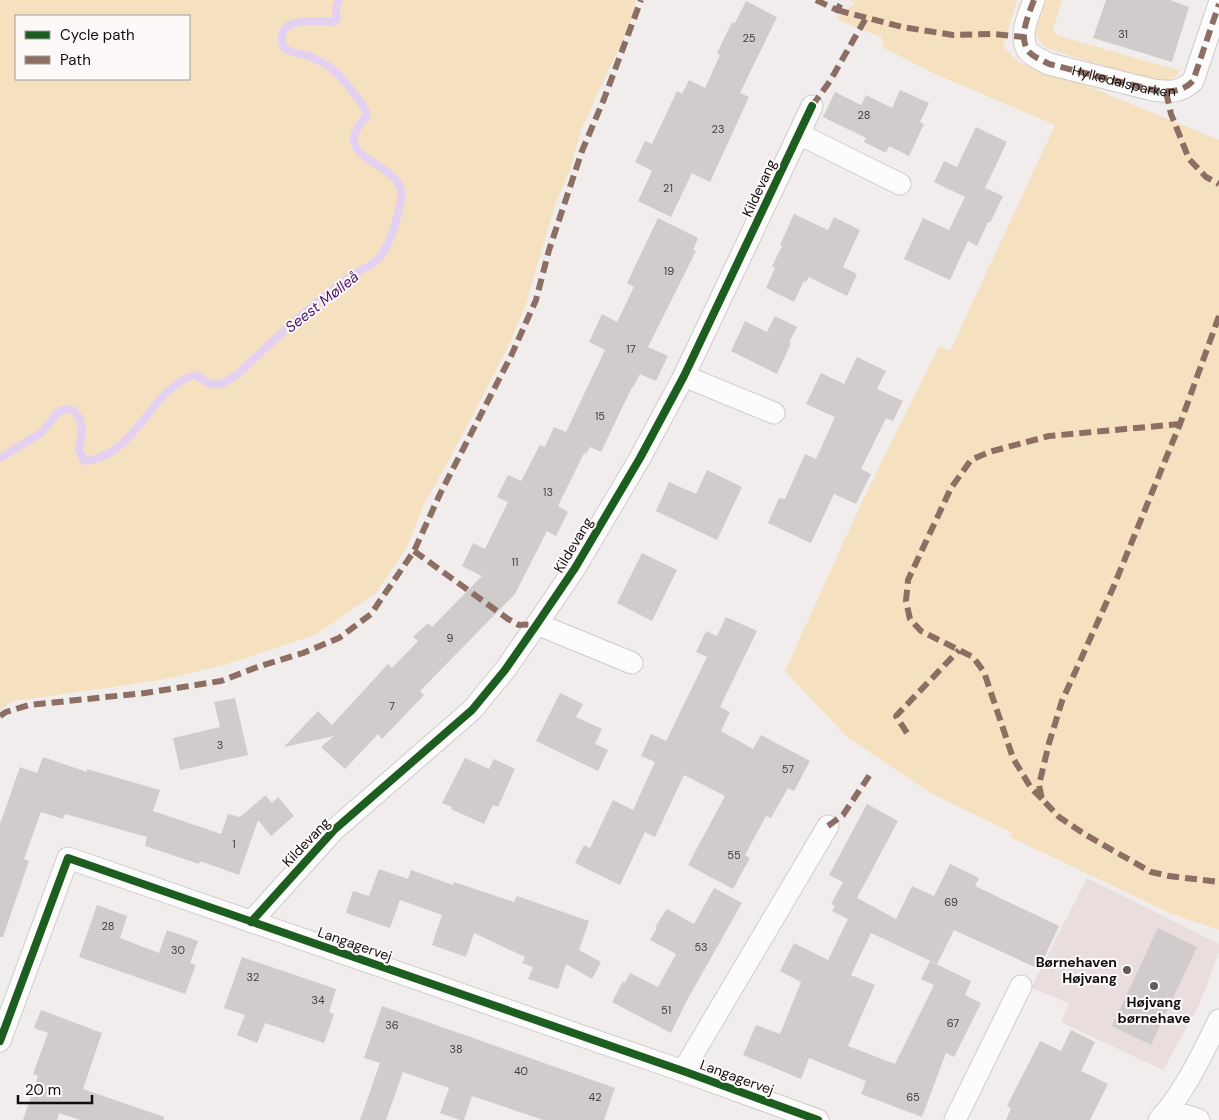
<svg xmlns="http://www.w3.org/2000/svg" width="1219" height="1120" font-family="'DM Sans',sans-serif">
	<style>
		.built { fill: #e9dddd }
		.green { fill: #f5e1bf; fill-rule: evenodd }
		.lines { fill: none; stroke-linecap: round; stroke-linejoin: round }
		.stream { stroke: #e4d1f2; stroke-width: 8 }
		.building { fill: #cfcccb }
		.minor-casing { stroke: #cecbcb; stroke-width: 23 }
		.minor { stroke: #fdfcfc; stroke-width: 21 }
		.quiet { stroke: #8d6e63; stroke-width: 6; stroke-dasharray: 12 6; stroke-linecap: butt }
		.cycleway-casing { stroke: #fef9f9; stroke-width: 11 }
		.cycleway { stroke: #1b5e20; stroke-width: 8 }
		.poi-dot { fill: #5f5c5c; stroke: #fef9f9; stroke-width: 2 }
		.labels { text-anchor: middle; stroke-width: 4; stroke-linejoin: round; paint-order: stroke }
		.number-label { font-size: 11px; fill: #403e3d }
		.street-label { font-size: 14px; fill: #100e0e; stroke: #fef9f9 }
		.poi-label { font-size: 14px; font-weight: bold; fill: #100e0e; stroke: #fef9f9; text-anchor: end }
		.water-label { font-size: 15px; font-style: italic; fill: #4f1871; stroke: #fef9f9 }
	</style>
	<rect width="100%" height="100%" fill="#f1eded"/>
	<path class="built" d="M1087,878L1219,944V951L1200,1003L1163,1070L1061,1022L1069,1003L1031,988Z"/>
	<path class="green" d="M0,0H636L633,17L581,130L570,170L556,202L525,307L507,349L448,462L424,504L407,547L376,593L315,635L224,665L161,680L14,701L0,710ZM16,16H189V79H16Z
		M848,0H1017L1003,47L1020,63L1075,81L1219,140V930L1172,914L1010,837L1012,833L929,792L846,736L785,671L860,506L939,346L950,351L1055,125L935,74L884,48L881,37L836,19L856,2Z
		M1041,0H1062L1053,29L1056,35L1180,71C1175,80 1166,82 1156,83L1049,49C1028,34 1034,21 1041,0Z"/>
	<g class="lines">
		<path class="stream" d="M0,458L41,433L58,412L66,409L74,411L80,419L82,431L79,449L84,461C137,457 150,387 195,375C202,379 210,386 219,384C233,382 251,361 261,352C289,326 317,300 348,278C356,272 370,267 377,260C391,245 397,220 401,200C407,167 352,164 354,138C355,129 362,121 367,115C364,103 342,78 332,69C326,64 316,59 309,56C302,54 292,53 286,49C283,47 282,43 282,39C280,16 320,21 334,22L337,19L336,7L339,0"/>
	</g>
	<path class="building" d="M1106,0H1170L1189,7L1172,62L1093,38Z
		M746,1L777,17L740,93L749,97L710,182L692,173L671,217L638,201L652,171L635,162L645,141L652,144L677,91L682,94L689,80L705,88L720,55L717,53L732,22L735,23Z
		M900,90L929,103L920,122L924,124L909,156L889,146L886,153L864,142L866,138L823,117L835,92L861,105L866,95L892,108Z
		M976,127L1007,142L985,188L1003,196L990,223L988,222L977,246L968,241L950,280L904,259L923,218L949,230L965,197L934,182L944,161L957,167Z
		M794,214L828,230L834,217L860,230L843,267L857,274L847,296L809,277L806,282L804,281L794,302L766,288L775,268L772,266L782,246L780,245Z
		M658,218L698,238L693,250L696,251L648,347L668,356L656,381L640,374L633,387H632L601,452L590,447L586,454L584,453L558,506L568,512L556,536L547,531L515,594L420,691L424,695L382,739L378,734L345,769L321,747L334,736L284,747L318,711L332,725L388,664L392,668L418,641L413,637L428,623L432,627L482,576L462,566L473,543L485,549L508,502L497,497L508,475L521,481L540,445L545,447L554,427L566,432L605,350L589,342L602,314L617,322L634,287L627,283Z
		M775,316L797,327L789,342L791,343L777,374L731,351L745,321L767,332Z
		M857,357L886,371L877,389L903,401L893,421L886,418L861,469L871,474L856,504L834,494L811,543L768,523L779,498L785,499L805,454L816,459L835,417L806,404L821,373L844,384Z
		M707,470L742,487L717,540L656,511L669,482L696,494Z
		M642,553L677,570L652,621L617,603Z
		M726,617L757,631L720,707L730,712L721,731L753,749L761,735L810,761L794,791L788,788L771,818L766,816L745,855L750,858L733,889L688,865L725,796L684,775L655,837L645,832L620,885L575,863L584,845L590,848L613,800L633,810L655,762L641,756L651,734L666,741L707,657L696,652L706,631L717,636Z
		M560,693L583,704L576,717L602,729L595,744L608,750L598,771L536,741Z
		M235,698L248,755L180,770L173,738L220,727L214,702Z
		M43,757L87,772V769L160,790L153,811L221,834L228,814L240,817L267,794L266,796L272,803L278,797L294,816L271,836L258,820L239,875L200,861L199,864L145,846L147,837L65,814L63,819L41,812L24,859L29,861L3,937H0V824L20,767L37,773Z
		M465,758L489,769L494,759L515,769L498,807L493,805L484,824L451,809L452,807L442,803Z
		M867,804L898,821L857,898L896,919L912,886L934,896L950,864L979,878L975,886L1059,926L1039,969L954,930L937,964L871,933L851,975L875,985L848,1046L895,1064L934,985L921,979L930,961L971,981L965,995L981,1003L954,1057L946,1053L922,1117L861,1094L866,1081L809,1058L801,1079L743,1055L756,1025L780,1034L801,982L780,971L794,943L828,960L848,919L832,911L835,906L831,904L843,882L829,875Z
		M379,869L408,879L411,870L453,885L454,882L514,902L517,896L589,921L579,950L601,962L592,979L566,964L558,989L528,979L533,967L522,963L525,957L474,933L466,957L432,945L442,915L400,900L390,928L346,913L353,891L369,896Z
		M714,888L742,903L686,1002L671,1033L612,1002L623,981L625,983L630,973L658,987L676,954L650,940L657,928L655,927L667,909L694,924Z
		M97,905L127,916L120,938L159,953L167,930L198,941L190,963L196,965L185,994L79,957Z
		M1158,928L1197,947L1151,1045L1112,1026Z
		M242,957L336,989L329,1012L334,1014L324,1043L265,1023L257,1043L237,1035L245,1015L224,1008Z
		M382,1006L615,1088L604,1120H543L472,1096L464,1120H460L440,1113L449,1088L403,1072L386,1120H360L380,1063L364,1058Z
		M41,1010L102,1033L83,1089L164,1117V1120H80L59,1113L57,1120H23L38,1076L33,1074L48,1033L34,1028Z
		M1071,1030L1095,1042L1081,1071L1108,1084L1090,1120H1006L1011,1108L1007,1106L1040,1041L1061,1051Z"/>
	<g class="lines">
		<g class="minor-casing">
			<path id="minor" d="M1034,0C1029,14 1018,36 1028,51C1033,57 1042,60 1049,64L1153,90C1169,92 1181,93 1193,81L1219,4
				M799,134L900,184
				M684,376L774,413
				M537,624L632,663
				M251,922L334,830L472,710L505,670L537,624L575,568L640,458L684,376L812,106
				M0,1041L68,858L683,1071L818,1120
				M683,1071L828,826
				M1169,1110L1199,1120
				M955,1120L1021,986
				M1159,1120C1185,1092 1202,1054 1219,1020"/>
		</g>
		<use href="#minor" class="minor"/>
		<g class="quiet">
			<path d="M816,0L837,10L843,0"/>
			<path id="s1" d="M1034,0C1029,14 1018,36 1028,51C1033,57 1042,60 1049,64L1153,90C1169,92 1181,93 1193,81L1219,4"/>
			<path d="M837,10L902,27L953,35L993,34L1024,37"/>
			<path d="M1166,92L1171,114L1189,159L1206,177L1219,184"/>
			<path d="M812,106L830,81L866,18"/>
			<path d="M1219,316L1180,424L1113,588L1062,701L1049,743L1039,785L1042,799L1059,817L1086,835L1151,872L1169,876L1219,882"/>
			<path d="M414,551L508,619L519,625L537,624"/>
			<path d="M0,716L6,712L29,705L145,693L221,681L260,666L303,653L339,638L371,614L414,551L440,494L511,356L536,300L549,250L582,151L604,99L641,0"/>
			<path d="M907,733L896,716L959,650"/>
			<path d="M1042,799L1031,788L1013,758L984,672L973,657L921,631L910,619L906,601L908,580L951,488L971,460L989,452L1049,436L1180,424"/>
			<path d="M828,826L843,815L871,773"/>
		</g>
		<g class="cycleway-casing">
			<path id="cycleway" d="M251,922L334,830L472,710L505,670L537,624L575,568L640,458L684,376L812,106
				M0,1041L68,858L683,1071L818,1120"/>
		</g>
		<use href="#cycleway" class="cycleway"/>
	</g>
	<g class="poi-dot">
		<circle cx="1127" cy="970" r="5"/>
		<circle cx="1154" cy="986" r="5"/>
	</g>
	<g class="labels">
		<g class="number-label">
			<text x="1123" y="38">31</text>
			<text x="749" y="42">25</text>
			<text x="864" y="119">28</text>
			<text x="718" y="133">23</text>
			<text x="668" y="192">21</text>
			<text x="669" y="275">19</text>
			<text x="631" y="353">17</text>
			<text x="600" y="420">15</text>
			<text x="548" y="496">13</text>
			<text x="515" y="566">11</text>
			<text x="450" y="642">9</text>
			<text x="392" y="710">7</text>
			<text x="220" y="749">3</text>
			<text x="788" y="773">57</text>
			<text x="234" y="848">1</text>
			<text x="734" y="859">55</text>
			<text x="951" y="906">69</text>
			<text x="108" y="930">28</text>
			<text x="701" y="951">53</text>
			<text x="178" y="954">30</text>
			<text x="253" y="981">32</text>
			<text x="318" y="1004">34</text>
			<text x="666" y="1014">51</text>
			<text x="953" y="1027">67</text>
			<text x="392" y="1029">36</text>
			<text x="456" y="1053">38</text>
			<text x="521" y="1075">40</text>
			<text x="595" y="1101">42</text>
			<text x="913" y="1101">65</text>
		</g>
		<g class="street-label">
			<text dy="5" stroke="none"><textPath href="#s1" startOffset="155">Hylkedalsparken</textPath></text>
			<text transform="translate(759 188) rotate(-65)" y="5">Kildevang</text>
			<text transform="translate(573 545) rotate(-59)" y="5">Kildevang</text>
			<text transform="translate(306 842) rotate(-46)" y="5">Kildevang</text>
			<text transform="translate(355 944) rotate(19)" y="5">Langagervej</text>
			<text transform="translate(737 1077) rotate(20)" y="5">Langagervej</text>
		</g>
		<g class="poi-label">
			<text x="1117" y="967">Børnehaven<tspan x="1117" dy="16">Højvang</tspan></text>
			<text x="1154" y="1007" text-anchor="middle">Højvang<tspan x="1154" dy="16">børnehave</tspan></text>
		</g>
		<g class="water-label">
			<text transform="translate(322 302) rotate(-38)" y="5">Seest Mølleå</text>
		</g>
	</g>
	<rect x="15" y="15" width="175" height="65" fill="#fef9f9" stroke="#9f9b9b"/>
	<rect x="25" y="31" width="25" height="8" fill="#1b5e20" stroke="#9f9b9b"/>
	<text x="60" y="40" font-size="15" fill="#100e0e">Cycle path</text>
	<rect x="25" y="56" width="25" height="8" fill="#8d6e63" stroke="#9f9b9b"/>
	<text x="60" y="65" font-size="15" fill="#100e0e">Path</text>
	<path d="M18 1095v8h74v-8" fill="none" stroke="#100e0e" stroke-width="2.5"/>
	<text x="25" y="1095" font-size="15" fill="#100e0e" stroke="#fef9f9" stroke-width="4" paint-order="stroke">20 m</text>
</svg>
